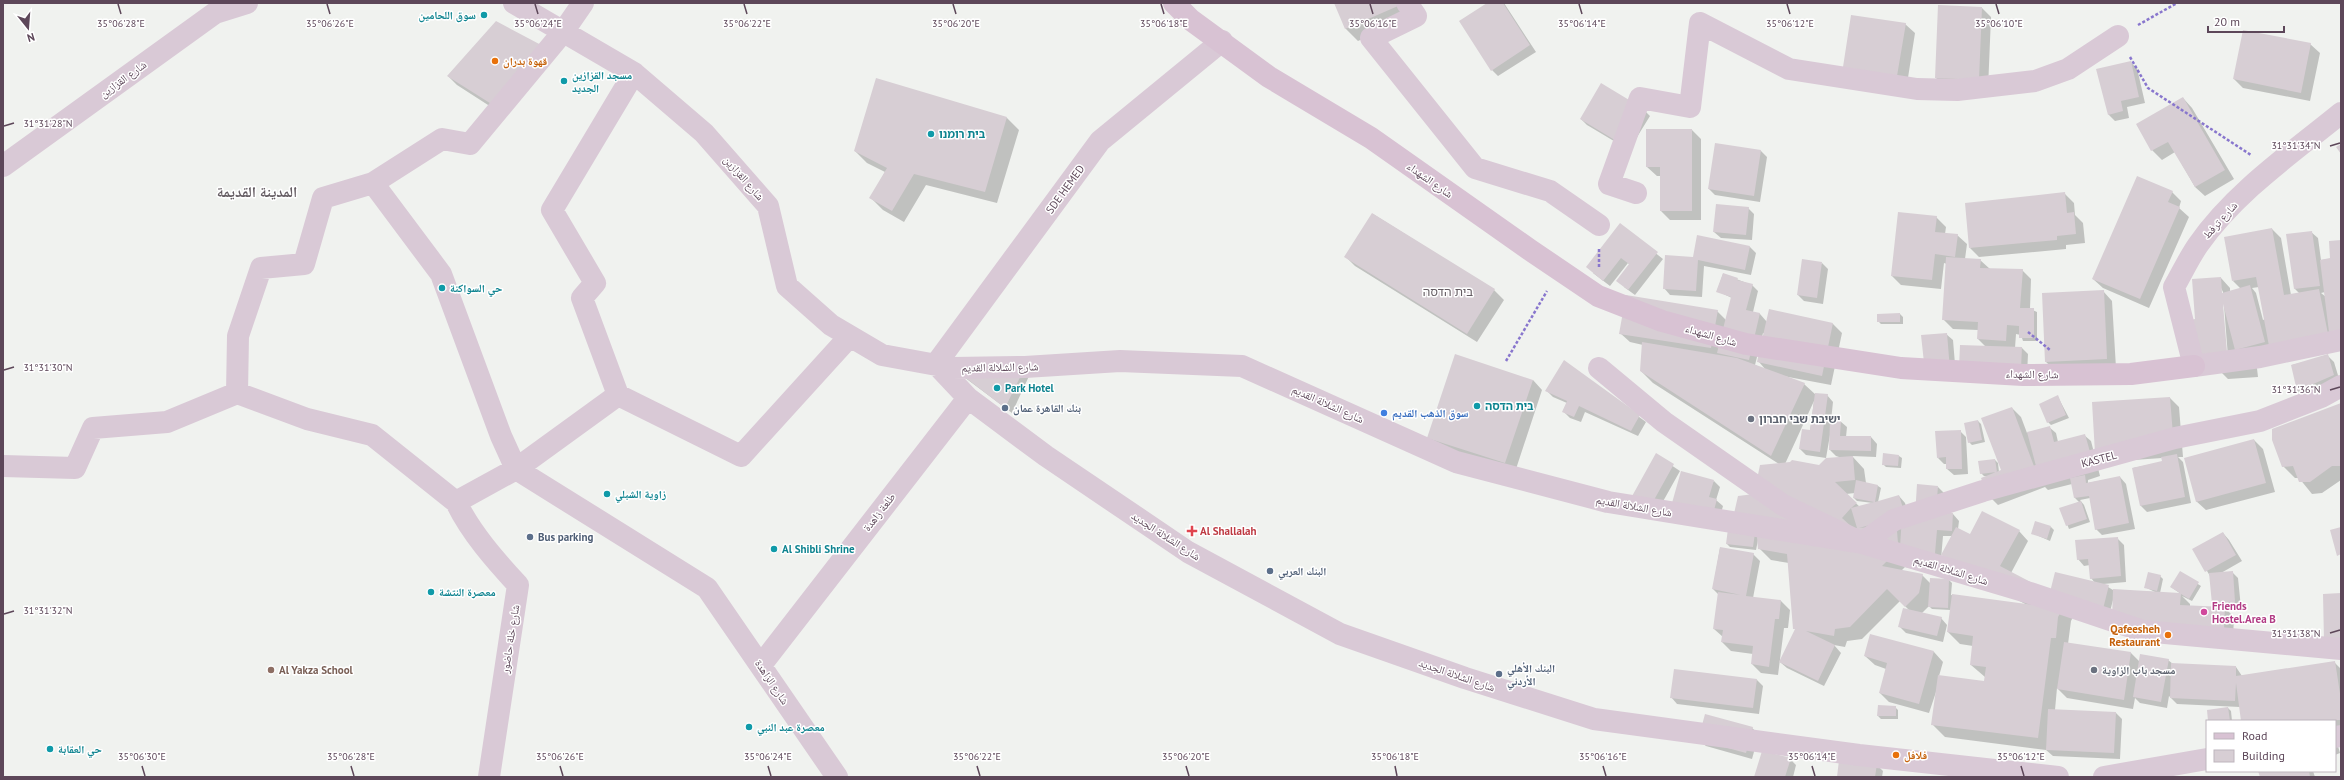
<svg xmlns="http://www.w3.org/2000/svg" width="2344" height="780" font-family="'PT Sans','Noto Naskh Arabic','Noto Sans Hebrew',sans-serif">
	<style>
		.shadow { fill: #0003; fill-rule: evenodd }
		.building { fill: #d7ced4; fill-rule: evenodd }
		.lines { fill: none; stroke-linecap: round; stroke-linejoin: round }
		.path { stroke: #8876cd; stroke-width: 2.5; stroke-dasharray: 3 2; stroke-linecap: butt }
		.street { stroke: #d9c9d6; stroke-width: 22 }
		.secondary { stroke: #d8c2d3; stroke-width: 22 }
		.ticks { fill: none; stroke: #5d4759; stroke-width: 1.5 }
		.culture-dot { fill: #0f9aa8; stroke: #fff; stroke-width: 1.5 }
		.food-dot { fill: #e8710a; stroke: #fff; stroke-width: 1.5 }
		.service-dot { fill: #5c6f8a; stroke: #fff; stroke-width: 1.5 }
		.shop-dot { fill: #3f7fe0; stroke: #fff; stroke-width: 1.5 }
		.worship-dot { fill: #6b7280; stroke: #fff; stroke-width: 1.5 }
		.health-dot { fill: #e0444e; stroke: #fff; stroke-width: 1.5 }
		.hotel-dot { fill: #d1479c; stroke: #fff; stroke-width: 1.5 }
		.education-dot { fill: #8d6e63; stroke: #fff; stroke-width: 1.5 }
		.labels { text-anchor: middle; stroke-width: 3; stroke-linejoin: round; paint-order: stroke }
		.culture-label { font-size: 11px; font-weight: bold; fill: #0d838f; stroke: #fff; text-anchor: start }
		.food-label { font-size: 11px; font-weight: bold; fill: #c56008; stroke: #fff; text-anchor: start }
		.street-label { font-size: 11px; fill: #5d4759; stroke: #fff }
		.service-label { font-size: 11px; font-weight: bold; fill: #4e5e75; stroke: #fff; text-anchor: start }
		.shop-label { font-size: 11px; font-weight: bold; fill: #366cbe; stroke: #fff; text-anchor: start }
		.worship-label { font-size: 11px; font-weight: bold; fill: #5b616d; stroke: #fff; text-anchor: start }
		.health-label { font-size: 11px; font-weight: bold; fill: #be3a42; stroke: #fff; text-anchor: start }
		.hotel-label { font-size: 11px; font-weight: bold; fill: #b23c85; stroke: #fff; text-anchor: start }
		.education-label { font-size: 11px; font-weight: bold; fill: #785e54; stroke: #fff; text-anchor: start }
		.neighbourhood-label { font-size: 12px; fill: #645c62; stroke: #fff }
		.district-label { font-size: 15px; font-weight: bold; fill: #645c62; stroke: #fff }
		.ticks-label { font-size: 10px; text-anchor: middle; fill: #5d4759; stroke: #fff; stroke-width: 3; stroke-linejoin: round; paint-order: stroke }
	</style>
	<rect width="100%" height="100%" fill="#f0f2ef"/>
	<path class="shadow" d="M1335,3H1408L1416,15L1358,41L1346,29Z
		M1489,3H1504L1536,52L1498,76L1492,70Z
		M1982,8L1991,17L1988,89L1945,87L1936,78Z
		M497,22L502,114L457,85L448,76Z
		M1905,24L1915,33L1907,84L1853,76Z
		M2310,44L2320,53L2310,101L2243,88L2234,79Z
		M2130,62L2137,68L2145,103L2127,107L2129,118L2115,121L2109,115L2098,70Z
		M2183,98L2192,108L2234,179L2205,196L2195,187L2175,152L2162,160L2152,150L2137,125Z
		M1644,110L1650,116L1629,150L1587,125L1581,119Z
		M1007,118L1019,130L997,203L926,185L904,222L883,210L871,198L885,172L867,163L855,151Z
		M1692,130L1701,139V220H1670L1661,211V176H1657L1647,167Z
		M1716,144L1761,151L1767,157L1760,202L1715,195L1709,189Z
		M2172,192L2181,201L2179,208L2189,217L2149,308L2103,288L2093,279Z
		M2065,194L2074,203L2075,215L2083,223L2085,243L2066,245V249L1979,257L1970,248Z
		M1748,208L1754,214L1752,240L1721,238L1714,232Z
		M1373,214L1494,290L1504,300L1477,342L1355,266L1346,257Z
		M1936,217L1946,227L1945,234L1957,235L1967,244L1965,259L1980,260L1990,269L2022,270L2031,279L2030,309L2037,312V341H2023L2021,335L2016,334L2015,348H2022L2028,354L2027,375L1986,347L1978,339V330L1953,329L1943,319L1947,264L1944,263L1941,289L1901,285L1892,276Z
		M1620,225L1663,259L1635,295L1624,287L1630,265L1628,263L1610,286L1593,273Z
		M2272,229L2281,238L2291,295L2299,293L2295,289L2287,235L2311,232L2318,238L2321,260L2331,259L2341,241V340L2256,360L2258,377L2228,379L2219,370L2196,320L2221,278L2230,288V292L2241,289L2233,281ZM2259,287L2265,319L2263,320L2256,293L2252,288ZM2221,288L2223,292L2228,357H2226ZM2325,292L2326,297L2321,293Z
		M1750,247L1756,253L1751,275L1704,266L1702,297L1670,295L1664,288L1693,258Z
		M1822,263L1828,269L1823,304L1804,301L1798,295Z
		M1723,274L1752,285L1758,291L1753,312L1760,314L1767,322L1833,324L1842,333L1831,385L1783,376L1804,384L1816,395H1827L1833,402L1831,421H1840L1847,427L1846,437H1871L1877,444L1876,457L1852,456L1864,469L1866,483L1878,486L1881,488L1878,502L1899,496L1905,503L1909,516L1938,487L1944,493L1942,514H1953L1959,521L1958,529L1970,535L2019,531L2028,541L2011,573L2051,594L2095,583L2091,578L2090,565L2084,566L2078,559L2117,538L2124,545L2126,582L2103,584L2113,590L2155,592L2145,587L2160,576L2163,579L2160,593L2181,594L2171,587L2180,573L2201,586L2192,601L2182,596L2190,604V607L2217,608L2213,603L2210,576L2194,549L2223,533L2229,540L2242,561L2221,573L2232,572L2238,578L2241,608L2226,609L2234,617L2233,638L2113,600L2107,623L2076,611L2071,621L2068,644L2131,653L2140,662L2168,660L2173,664L2236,667L2242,676L2335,663L2341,669V734H2335V721H2242L2240,707L2177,704L2169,696L2167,708L2140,703L2135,698L2133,709L2067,698L2057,688L2055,710L2116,713L2122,719L2120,759L2053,756L2046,750L1945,737L1933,725L1938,686L1929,713L1889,702L1880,693L1886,669L1875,665L1865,656L1934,652L1943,662L1939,676L1985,682V677L1971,665L1973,646L1960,644L1948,632L1951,610L1932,609L1929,606L1922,613L1941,618L1947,625L1943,642L1906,633L1900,627L1909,610L1900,601L1862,639L1847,641L1845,647L1834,645L1841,653L1824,686L1787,668L1780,662L1796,630L1789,563L1771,560L1759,548L1758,540L1756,550L1730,547L1727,544L1755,495L1779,464L1653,383L1641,371L1643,345L1630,342L1620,333L1717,311L1726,320L1732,298L1717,291ZM1763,333L1765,334L1759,362L1766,370L1755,365ZM1814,401L1810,431L1800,449L1806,455L1826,458L1830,435V450L1836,456L1842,458L1820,466L1785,464ZM1855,493L1854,498L1857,501L1873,503L1860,507L1846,494ZM1943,536H1952L1951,564L2027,605L1951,595L1952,583L1949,580L1930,583L1922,575L1901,571L1905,567L1940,571Z
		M2103,291L2112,301L2116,368L2056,371L2046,362Z
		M1900,314L1903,317V324H1881L1878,321Z
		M1946,334L1953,340L1956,376L1932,378Z
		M2328,356L2334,362L2340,382L2304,397L2298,391L2292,365Z
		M1564,362L1646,422L1638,436L1585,412L1581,422L1570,418L1563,411L1567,403L1553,397L1547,391Z
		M960,374H1030L1012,413Z
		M1533,380L1542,390L1515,472L1438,447L1428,438Z
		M2058,397L2069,418L2051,425L2048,422Z
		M2170,398L2179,407L2183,457H2178L2183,462L2191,503L2147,512L2141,506L2133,468L2163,462L2162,458L2105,462Z
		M2341,404V480L2322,493L2312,494L2299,478H2295L2283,466Z
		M2012,408L2021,417L2027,433L2049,427L2056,433L2058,442L2084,435L2091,441L2100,476L2088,480V483L2120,477L2126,484L2135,529L2102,535L2096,529L2090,498L2080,500L2084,505L2090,522L2069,529L2061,509L2079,502L2075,498L2072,484L2048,490L2045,487L1998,505L1989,496L1988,476H1984L1981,473L1995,460L1998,463L1999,472L2002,471Z
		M1978,421L1981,424L1985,442L1972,445L1969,442Z
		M1960,431L1966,437L1968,474L1954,475L1947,469V464H1944L1938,458Z
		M2254,440L2263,449L2275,492L2206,510L2196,501Z
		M1656,455L1680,471L1656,514L1638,504Z
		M1899,456L1902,458L1901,468L1886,467L1883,464Z
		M1714,481L1720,487L1716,500L1723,506L1719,520L1679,509Z
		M2051,527L2054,530L2050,541L2032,533Z
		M1720,548L1753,554L1760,561L1753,598L1781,601L1790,610L1788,628H1784L1778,675L1761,673L1752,664L1753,654L1731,651L1722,642L1723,637L1714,629L1719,595L1713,589Z
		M1757,680L1763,686L1759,714L1677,704L1671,697Z
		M1879,706L1895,707L1898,710V719H1881L1878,716Z
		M2228,708L2231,711L2232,721H2209Z
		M1752,728L1759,734L1752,759L1706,746L1699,740Z
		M2335,736L2340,753L2335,755Z
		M1790,759L1796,765L1793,777H1755Z
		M1876,764L1883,771L1882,777H1838Z
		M2259,771H2313L2315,777H2261Z"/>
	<path class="building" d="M1334,3H1405L1345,29Z
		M1487,3H1503L1530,45L1491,71L1459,21Z
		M1938,5L1982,7L1979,80L1935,78Z
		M1851,15L1906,23L1897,76L1843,67Z
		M496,21L543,46L493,105L447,76Z
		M2243,30L2311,43L2301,93L2233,79Z
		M2131,61L2139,97L2121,101L2123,111L2108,115L2096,69Z
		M876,78L1007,117L985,192L914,174L892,211L869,198L887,168L854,151Z
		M1601,83L1644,109L1623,145L1580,119Z
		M2183,97L2225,170L2195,187L2168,142L2151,151L2136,124Z
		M1646,129H1692V211H1660V167H1646Z
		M1715,143L1761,150L1754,196L1708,189Z
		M2341,144V154L2336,147Z
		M2137,176L2173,191L2168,202L2180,207L2140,299L2092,279Z
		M2065,192L2067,213L2074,212L2076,234L2057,236V240L1969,248L1965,203Z
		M1716,204L1749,207L1746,235L1713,232Z
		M1898,212L1937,216L1935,232L1958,234L1955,257L1935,254L1932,280L1891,276Z
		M1372,213L1495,289L1467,334L1344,257Z
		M1620,223L1658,252L1628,290L1616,281L1629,264L1621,258L1603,281L1586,267Z
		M2272,228L2284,295L2319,289L2328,334L2269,346L2256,277L2232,281L2224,237Z
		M2312,231L2320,286L2294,289L2286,234Z
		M1697,235L1750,246L1745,270L1698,260L1696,291L1663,289L1665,255L1693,257Z
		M2341,240V330L2329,332L2320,260L2330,258L2329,241Z
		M1946,257L1981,259L1980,268L2023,269L2020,308H2034V338H2019V326L2007,325L2006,341L1977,339L1978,322L1942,320Z
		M1802,259L1822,262L1817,298L1797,295Z
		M1723,273L1738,278L1737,280L1753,284L1746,310L1760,313L1749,360L1717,353L1731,297L1716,292Z
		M2221,277L2222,293L2250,285L2265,342L2235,350L2223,304L2227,352L2193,355L2190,320L2195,319L2192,279Z
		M2104,290L2107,359L2045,362L2042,293Z
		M1626,295L1718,310L1711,348L1619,334Z
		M1769,309L1833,323L1822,376L1757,362Z
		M1900,313V322H1877V314Z
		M1947,333L1950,370L1925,372L1921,335Z
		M1642,342L1737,358L1805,383L1771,456L1640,371Z
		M1960,345L2022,347L2021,369L1959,368Z
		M1455,354L1533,380L1505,463L1427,438Z
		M2328,354L2334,375L2297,391L2291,365Z
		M1564,360L1640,415L1631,431L1579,406L1574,417L1562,412L1567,401L1545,391Z
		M1025,367L1005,408L953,368Z
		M1815,393L1828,394L1820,452L1799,449L1802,429L1810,430Z
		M2058,395L2066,415L2047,423L2039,404Z
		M2170,397L2174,448L2095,453L2092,402Z
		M2341,403V466H2332L2310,482H2299L2293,466L2282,467L2272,440V429Z
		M2012,407L2038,477L1988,497L1981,478L2001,470L1981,418Z
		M1830,420H1841L1840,436H1871V451L1829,450Z
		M1978,420L1982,440L1968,443L1964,423Z
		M2050,426L2054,442L2085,434L2095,470L2041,485L2027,432Z
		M1961,430L1962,469H1946V457L1937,458L1935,431Z
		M2254,439L2266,483L2196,502L2184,458Z
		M1656,453L1674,464L1649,509L1631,498Z
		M1883,453L1899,455L1898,466L1882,465Z
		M2177,454L2185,497L2140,506L2132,468L2162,461L2161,457Z
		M1853,456L1855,480L1835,482L1857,503L1851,508L1874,502L1853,498L1856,480L1878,485L1875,502L1899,495L1905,515L1915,516L1917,484L1938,486L1936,512L1953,513L1952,531L1937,530L1934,565L1899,562L1902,516L1859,528L1891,525L1896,519L1898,543L1896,552L1882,566L1923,574L1919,593L1905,607L1887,589L1850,627L1835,629L1834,636L1806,631L1835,645L1818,681L1779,662L1795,629H1793L1787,554L1758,549L1756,526L1753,547L1726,544L1729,521L1733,518L1738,496L1754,494L1760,465L1790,462L1792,460L1819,465L1826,458ZM1851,508L1857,528H1853L1842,518Z
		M1995,459L1997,472L1980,474L1978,461Z
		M1681,471L1714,480L1709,497L1717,499L1713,514L1672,503Z
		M2085,475L2086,483L2120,476L2129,523L2095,530L2089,496L2074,498L2070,478Z
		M2081,501L2087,519L2066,526L2059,508Z
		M1982,511L2020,530L2000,566L2050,592L2055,572L2109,585L2101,617L2067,601L2058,617L2056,638H2051L2038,738L1931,725L1938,675L1984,681L1986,667L1970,665L1973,636L1947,632L1952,594L2034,605L1941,555L1956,527L1970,534Z
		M2035,521L2051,526L2047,539L2031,534Z
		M2341,527V554L2337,556L2330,530Z
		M2223,532L2236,555L2205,572L2192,549Z
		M2118,537L2121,576L2090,579L2088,559L2077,560L2075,540Z
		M1720,547L1754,553L1746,596L1781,600L1779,619H1775L1769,667L1751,664L1753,646L1721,642L1723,630L1713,629L1718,592L1741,595L1712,589Z
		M2180,571L2199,582L2189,599L2181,594L2180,605L2225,607L2224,629L2112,620L2113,589L2180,593L2170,587Z
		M2233,571L2235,602L2212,604L2209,573Z
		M2148,572L2161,575L2157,591L2144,588Z
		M1930,578L1949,579L1948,608L1928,607Z
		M2341,593V641H2324L2323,594Z
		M1903,608L1942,617L1937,636L1898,627Z
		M1870,634L1934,651L1919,704L1879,693L1887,663L1864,656Z
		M2064,642L2131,652L2124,700L2057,689Z
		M2140,654L2169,659L2161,702L2133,697Z
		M2335,661L2341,700V720L2241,721L2236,683L2235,701L2170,698L2171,663L2236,666V676Z
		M1674,669L1757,679L1753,708L1670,698Z
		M1878,705L1896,706V716H1877Z
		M2228,707L2230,721H2208L2207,710Z
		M2048,709L2116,712L2114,753L2046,750Z
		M1705,714L1753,727L1746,753L1698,740Z
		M1762,751L1791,758L1785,777H1754Z
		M1839,760L1877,764L1875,777H1837Z
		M2258,771H2309L2310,777H2260Z"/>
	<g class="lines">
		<path class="path" d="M2138,25L2177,3
			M2130,57L2148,88L2251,155
			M1599,267V248
			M2028,332L2050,350
			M1506,361L1547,291"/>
		<path class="street" d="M514,3L634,73L704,133L768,206L787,286L831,325L882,355L953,368L1025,367L1120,361L1242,366L1456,462L1608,502L1862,543L2030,593L2143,631L2341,649
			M583,3L563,32L470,144L442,139L373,183L441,274L501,436L516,469L707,588L837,777
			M1407,3L1416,16L1371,38L1475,168L1550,191L1599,225
			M2341,113C2292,153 2235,192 2198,245C2189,258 2182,273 2174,287L2194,366L2260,357L2341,340
			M3,166L215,13L247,3
			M1636,193L1609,184L1640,98L1690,107L1700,23L1789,69L1917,89L1957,90L2035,81L2068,69L2118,36
			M936,364L968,398L1046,456L1188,552L1340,634L1465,678L1594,719L1859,755L2058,777
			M936,364L1100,141L1222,41
			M1599,368L1664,422L1783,505L1862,543L1894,520L1983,491L2175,438L2260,421L2321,397L2341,386
			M237,393L238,336L261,268L304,264L323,198L373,183
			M618,395L582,298L595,283L552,210L634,73
			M3,466L75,468L93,428L167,422L237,393L307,419L372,435L456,502
			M761,665L968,398
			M2335,737L2341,736
			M489,777L518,585C495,560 471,533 456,502L516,469L618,395L741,456L850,336
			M2104,777L2207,759"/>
		<path class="secondary" d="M1174,3L1191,20L1269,77L1371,138L1530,250L1598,296L1662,321L1746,344L1901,368L2023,375L2131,374L2194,366"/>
	</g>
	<path class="ticks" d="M118,4L121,14M327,4L330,14M535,4L538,14M744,4L747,14M953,4L956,14M1161,4L1164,14M1370,4L1373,14M1579,4L1582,14M1787,4L1790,14M1996,4L1999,14M4,126L14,123M2330,146L2340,143M4,370L14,367M2330,390L2340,387M4,614L14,611M2330,633L2340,630M142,766L145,776M351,766L354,776M560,766L563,776M768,766L771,776M977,766L980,776M1186,766L1189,776M1395,766L1397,776M1603,766L1606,776M1812,766L1815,776M2021,766L2024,776"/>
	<g class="culture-dot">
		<circle cx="484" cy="15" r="4"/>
		<circle cx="564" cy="81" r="4"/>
		<circle cx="931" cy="134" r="4"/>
		<circle cx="442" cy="288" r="4"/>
		<circle cx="997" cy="388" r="4"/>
		<circle cx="1477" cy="406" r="4"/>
		<circle cx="607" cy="494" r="4"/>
		<circle cx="774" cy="549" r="4"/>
		<circle cx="431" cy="592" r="4"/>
		<circle cx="749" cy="727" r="4"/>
		<circle cx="50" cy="749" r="4"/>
	</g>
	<g class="food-dot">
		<circle cx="495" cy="61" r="4"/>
		<circle cx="2168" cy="635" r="4"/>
		<circle cx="1896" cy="755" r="4"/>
	</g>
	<g class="service-dot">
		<circle cx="1005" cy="408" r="4"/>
		<circle cx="530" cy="537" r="4"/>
		<circle cx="1270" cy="571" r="4"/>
		<circle cx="1499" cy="674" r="4"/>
	</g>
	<circle class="shop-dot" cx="1384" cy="413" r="4"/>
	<g class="worship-dot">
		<circle cx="1751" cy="419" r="4"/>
		<circle cx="2094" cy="670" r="4"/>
	</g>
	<path class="health-dot" d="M1190 525h4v4h4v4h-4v4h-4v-4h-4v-4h4z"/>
	<circle class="hotel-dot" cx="2204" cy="612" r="4"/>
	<circle class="education-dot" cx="271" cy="670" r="4"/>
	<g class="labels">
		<g class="culture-label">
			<text x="476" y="19" text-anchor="end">سوق اللحامين</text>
			<text x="572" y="79">مسجد القزازين<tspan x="572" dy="13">الجديد</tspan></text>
			<text x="939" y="138">בית רומנו</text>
			<text x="450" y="292">حي السواكنة</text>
			<text x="1005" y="392">Park Hotel</text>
			<text x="1485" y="410">בית הדסה</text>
			<text x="615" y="498">زاوية الشبلي</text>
			<text x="782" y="553">Al Shibli Shrine</text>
			<text x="439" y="596">معصرة النتشة</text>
			<text x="757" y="731">معصرة عبد النبي</text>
			<text x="58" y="753">حي العقابة</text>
		</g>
		<g class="food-label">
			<text x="503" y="65">قهوة بدران</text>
			<text x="2160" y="633" text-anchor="end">Qafeesheh<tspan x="2160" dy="13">Restaurant</tspan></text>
			<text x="1904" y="759">فلافل</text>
		</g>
		<g class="street-label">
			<text transform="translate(123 79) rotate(-36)" y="4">شارع القزازين</text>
			<text transform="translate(744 178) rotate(49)" y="4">شارع القزازين</text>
			<text transform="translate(1430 180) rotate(35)" y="4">شارع الشهداء</text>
			<text transform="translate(1065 189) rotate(-54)" y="4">SDE HEMED</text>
			<text transform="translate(2220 220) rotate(-48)" y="4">شارع ترفط</text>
			<text transform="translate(1711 335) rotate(16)" y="4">شارع الشهداء</text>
			<text transform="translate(1000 367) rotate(-1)" y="4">شارع الشلالة القديم</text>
			<text transform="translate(2032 374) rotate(1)" y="4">شارع الشهداء</text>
			<text transform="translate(1328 404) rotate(24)" y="4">شارع الشلالة القديم</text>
			<text transform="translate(2099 459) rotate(-15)" y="4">KASTEL</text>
			<text transform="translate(1634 506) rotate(10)" y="4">شارع الشلالة القديم</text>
			<text transform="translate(879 512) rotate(-52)" y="4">طلعة زاهدة</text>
			<text transform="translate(1166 536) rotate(33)" y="4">شارع الشلالة الجديد</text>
			<text transform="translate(1951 570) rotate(17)" y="4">شارع الشلالة القديم</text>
			<text transform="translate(510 639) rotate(-81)" y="4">شارع خلة حاضور</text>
			<text transform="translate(1457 675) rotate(19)" y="4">شارع الشلالة الجديد</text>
			<text transform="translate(772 682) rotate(56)" y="4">شارع الزاهدة</text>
		</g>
		<g class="service-label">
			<text x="1013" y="412">بنك القاهرة عمان</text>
			<text x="538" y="541">Bus parking</text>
			<text x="1278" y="575">البنك العربي</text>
			<text x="1507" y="672">البنك الأهلي<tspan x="1507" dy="13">الأردني</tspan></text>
		</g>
		<g class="shop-label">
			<text x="1392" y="417">سوق الذهب القديم</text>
		</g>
		<g class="worship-label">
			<text x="1759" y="423">ישיבת שבי חברון</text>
			<text x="2102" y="674">مسجد باب الزاوية</text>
		</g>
		<g class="health-label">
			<text x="1200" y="535">Al Shallalah</text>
		</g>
		<g class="hotel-label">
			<text x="2212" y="610">Friends<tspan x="2212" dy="13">Hostel.Area B</tspan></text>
		</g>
		<g class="education-label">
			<text x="279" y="674">Al Yakza School</text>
		</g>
		<g class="neighbourhood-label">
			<text x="1448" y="296">בית הדסה</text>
		</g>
		<g class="district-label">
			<text x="257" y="197">المدينة القديمة</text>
		</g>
	</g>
	<g class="ticks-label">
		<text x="121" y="27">35°06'28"E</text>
		<text x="330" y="27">35°06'26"E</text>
		<text x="538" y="27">35°06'24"E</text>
		<text x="747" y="27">35°06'22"E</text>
		<text x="956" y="27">35°06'20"E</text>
		<text x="1164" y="27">35°06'18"E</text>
		<text x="1373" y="27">35°06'16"E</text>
		<text x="1582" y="27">35°06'14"E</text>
		<text x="1790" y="27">35°06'12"E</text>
		<text x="1999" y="27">35°06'10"E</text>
		<text x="48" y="127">31°31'28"N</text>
		<text x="2296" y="149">31°31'34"N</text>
		<text x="48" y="371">31°31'30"N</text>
		<text x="2296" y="393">31°31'36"N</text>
		<text x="48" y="614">31°31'32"N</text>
		<text x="2296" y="637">31°31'38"N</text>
		<text x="142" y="760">35°06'30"E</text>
		<text x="351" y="760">35°06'28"E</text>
		<text x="560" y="760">35°06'26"E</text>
		<text x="768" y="760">35°06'24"E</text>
		<text x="977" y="760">35°06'22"E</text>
		<text x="1186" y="760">35°06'20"E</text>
		<text x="1395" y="760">35°06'18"E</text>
		<text x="1603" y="760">35°06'16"E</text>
		<text x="1812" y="760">35°06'14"E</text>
		<text x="2021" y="760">35°06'12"E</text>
	</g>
	<rect width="2344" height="780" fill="none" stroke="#5d4759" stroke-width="8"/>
	<rect x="2206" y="720" width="130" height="52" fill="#ffffff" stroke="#beb5bd"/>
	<rect x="2214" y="733" width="20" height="6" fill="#d8c2d3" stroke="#beb5bd"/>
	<text x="2242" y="740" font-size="12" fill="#5d4759">Road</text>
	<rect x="2214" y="750" width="20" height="12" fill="#d7ced4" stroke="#beb5bd"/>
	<text x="2242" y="760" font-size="12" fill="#5d4759">Building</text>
	<g transform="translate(28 28) rotate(163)" stroke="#ffffff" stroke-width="3" paint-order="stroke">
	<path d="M0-3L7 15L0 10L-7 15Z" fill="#5d4759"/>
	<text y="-6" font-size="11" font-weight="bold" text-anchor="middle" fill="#5d4759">N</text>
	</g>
	<path d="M2208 26v6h76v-6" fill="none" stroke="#5d4759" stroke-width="2"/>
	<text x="2214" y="26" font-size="12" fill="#5d4759" stroke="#ffffff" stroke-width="3" paint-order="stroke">20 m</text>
</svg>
